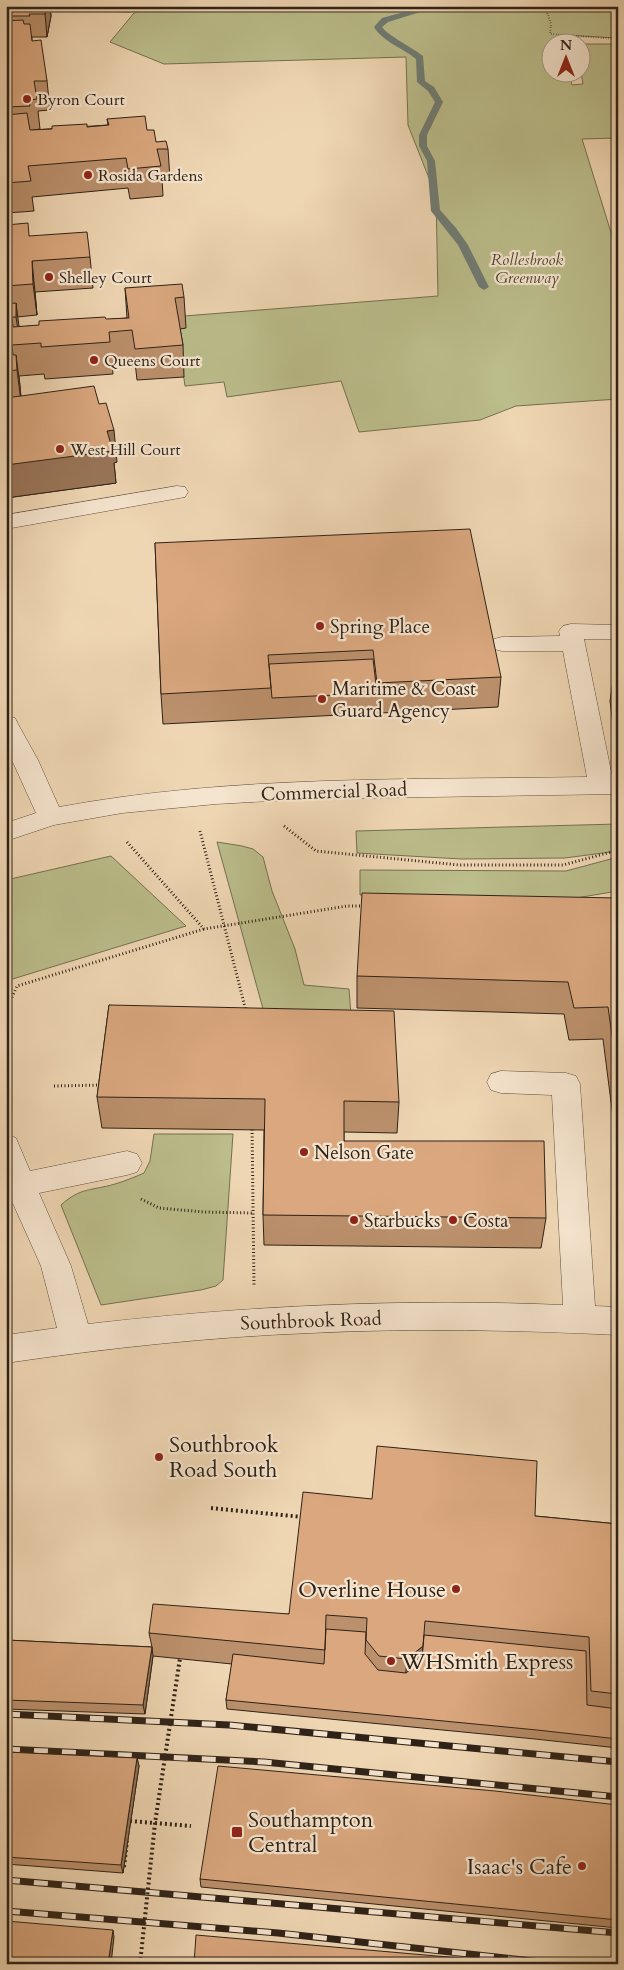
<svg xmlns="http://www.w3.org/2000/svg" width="624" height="1970" font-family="Cardo,serif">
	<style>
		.green { fill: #bbbd8b; stroke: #747052 }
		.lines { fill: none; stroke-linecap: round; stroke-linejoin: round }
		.stream { fill: #6f7c74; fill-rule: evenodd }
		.minor-casing { stroke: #5e4f3f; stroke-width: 1 }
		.path-far2 { stroke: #2e2218; stroke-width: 2; stroke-dasharray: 0.5 2; stroke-linecap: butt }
		.path-far1 { stroke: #2e2218; stroke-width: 3; stroke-dasharray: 1 2.5; stroke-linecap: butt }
		.path { stroke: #2e2218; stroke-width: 4; stroke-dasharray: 2 3; stroke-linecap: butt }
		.minor { fill: #f5e4ce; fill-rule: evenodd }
		.rail-casing { stroke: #2e2218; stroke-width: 7 }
		.rail { stroke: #f5e4ce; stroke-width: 5; stroke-dasharray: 14; stroke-linecap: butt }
		.path-bridge { stroke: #2e2218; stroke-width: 4; stroke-dasharray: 2 3; stroke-linecap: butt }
		.wall { fill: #bb906c; stroke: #2e2218 }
		.shaded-wall { fill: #997558; stroke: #2e2218 }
		.building { fill: #daa77e; stroke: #2e2218 }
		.poi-dot { fill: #8f2418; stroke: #f5e4ce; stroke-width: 2 }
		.labels { text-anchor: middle; stroke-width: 4.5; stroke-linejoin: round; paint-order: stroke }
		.far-poi-label { font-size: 16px; fill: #2e2218; stroke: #f5e4ce; text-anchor: start }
		.far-park-label { font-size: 16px; font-style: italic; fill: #514935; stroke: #f5e4ce }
		.poi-label { font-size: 19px; fill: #2e2218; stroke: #f5e4ce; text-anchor: start }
		.street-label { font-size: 19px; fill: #2e2218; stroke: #f5e4ce }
		.near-poi-label { font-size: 22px; fill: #2e2218; stroke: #f5e4ce; text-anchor: start }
	</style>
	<rect width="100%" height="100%" fill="#efd6b3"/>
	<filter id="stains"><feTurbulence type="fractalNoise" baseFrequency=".004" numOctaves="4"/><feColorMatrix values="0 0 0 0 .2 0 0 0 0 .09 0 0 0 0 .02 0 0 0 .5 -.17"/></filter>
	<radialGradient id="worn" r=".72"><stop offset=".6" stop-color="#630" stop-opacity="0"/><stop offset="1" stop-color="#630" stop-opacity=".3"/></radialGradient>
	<path class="green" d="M152,6H618V38L562,35L563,42H552V72L569,73L572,85L583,84L581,73L582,44H618V138L582,139L618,255V399L516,406L480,420L359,432L341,381L227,397L224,382L185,386L177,329L184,316L438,296L436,196L408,125L406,57L164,64L110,42L134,13Z
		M618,824V851L565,858L461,859L357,853L356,831Z
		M217,842L242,846L253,849L263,857L272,891L295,949L304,985L349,989L351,1015L265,1016Z
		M111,856L186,926L6,981V880Z
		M618,857V891L570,899L477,901L360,895V870L566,871Z
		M154,1134H233L223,1280L216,1286L201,1290L101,1305L61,1205C81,1187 91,1191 115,1184C125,1181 135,1177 144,1173L150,1161Z"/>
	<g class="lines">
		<path class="stream" d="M426,6H440L388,22L382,27C387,35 413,48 423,56L425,81L434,87L443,102L427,135V146L435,161L440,210L456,228L468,245L489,287L484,290L479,287L458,245L431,211L427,161L419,146V135L435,102L428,91L417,82L416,59C403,48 383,42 374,27L382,18Z"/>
		<g class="minor-casing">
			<path id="minor" d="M177,486L185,487L188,492L185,497L6,529V515Z
				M571,624L618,625V639H584L612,776H618V794L306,799L216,804L122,813L54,825L6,841V823L36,813L6,747V716L15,718L18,724L38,760L59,807C233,775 411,780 587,777L563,651H502L494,649L490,644L494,639L502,637L560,636L559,631L563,626Z
				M501,1071L566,1073L576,1076L580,1084L595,1306L618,1307V1335C516,1330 413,1328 311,1333C209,1337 108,1348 6,1363V1335L57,1328L41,1266L6,1188V1134L16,1138L30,1171L127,1151L137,1154L142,1163L137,1172L127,1175L39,1193L71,1266L88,1324C246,1306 404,1298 563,1305L552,1095L501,1093L491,1090L487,1082L491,1074Z"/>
		</g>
		<path class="path-far2" d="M545,6L551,24L550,34L618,39"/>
		<path class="path-far1" d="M284,826L316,851L459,865H563L611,852H618
			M200,831L246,1011
			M127,842L204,929L347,906H363
			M6,1010L17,986L204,929
			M54,1086L101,1085
			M252,1126L254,1285
			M141,1199L159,1208L204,1212L253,1213"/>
		<path class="path" d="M211,1508L302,1517
			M130,1821L191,1826
			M124,1867L127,1841"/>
		<use href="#minor" class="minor"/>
		<g class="rail-casing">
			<path id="rail" d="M6,1714L229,1725L618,1762
				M6,1749L264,1762L618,1797
				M6,1880L618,1933
				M6,1911L278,1933L559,1964"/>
		</g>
		<use href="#rail" class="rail"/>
		<path class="path-bridge" d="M140,1964L155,1823L180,1658"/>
	</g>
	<path class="wall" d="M6,6H50L51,16L47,37H32V41L47,81L50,110L38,111L40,129L33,130L108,125L107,119L147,130L156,142L168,149L170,179H162L163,196L130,199L128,188L32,197L34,211L7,213L9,225L29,236L90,257L93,288L35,292L37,315L17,317L19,327L127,318L125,288L184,297L186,328L180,329L183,345L184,377L137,380L135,362L112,363L113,374L45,379L44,374L19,376L21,396L117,462L114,463L116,483L6,498Z
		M93,6H130V12L93,11Z
		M155,543L501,677L498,707L163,724L161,694Z
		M614,674H618V734H614L610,701Z
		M618,898V1157L603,1039L569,1040L564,1014L357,1008V976Z
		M109,1005L399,1102L397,1133L344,1132V1141L546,1218L541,1248L264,1245L263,1215L264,1130L102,1128L97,1097Z
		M535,1516L618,1524V1748L535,1739L227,1709L226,1700L232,1664L153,1656L145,1714L6,1709V1640L152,1647L149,1633L289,1614Z
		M6,1752L137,1758L139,1766L123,1873L6,1864Z
		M618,1805V1928L201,1887L200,1879Z"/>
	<path class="shaded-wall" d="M46,6H50L51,16L47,37L45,14Z
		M32,261L35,292L37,315L33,284Z
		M16,303L20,334V344L16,317Z
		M16,355L20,386L21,402L17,370Z
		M114,430L117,462L114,463L116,483L6,498V465L107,431Z
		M423,1646L421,1669L405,1682L407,1659Z
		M152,1647L153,1656L145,1714L143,1705Z
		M137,1758L139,1766L123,1873L121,1865Z
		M113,1930L114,1937L111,1964H108Z"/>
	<path class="building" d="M6,6H46L45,14H29L30,16H6Z
		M23,20L24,24H30L32,41L41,40L47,81H34L37,99L29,100L30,106L6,107V21Z
		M27,113L30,130L52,129V126L87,124V127L109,125L107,119L145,116L147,130H154L156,142L166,141L168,149H157L161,166L128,169L126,158L28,166L31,181L6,183V115Z
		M6,210L7,225H6Z
		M28,223L29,236L87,232L90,257L32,261L33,284L6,286V225Z
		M182,284L184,297L175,298L183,345L135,349L132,330L109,332L110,342L41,347V343L12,345L13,355H16L17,370L6,371V304L16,303V317H12L13,327L39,325V321L105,317L106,319L129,318L125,288Z
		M94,386L99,404L106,403L114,430L107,431L113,451L6,465V398Z
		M470,529L501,677L377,683L373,650L268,655L271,688L161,694L155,543Z
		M373,659L377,693L272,698L269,664Z
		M614,674H618V706Z
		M362,893L618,898V1078L608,1007L574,1008L568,982L357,976Z
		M109,1005L394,1011L399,1102L344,1101V1141H544L546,1218L263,1215L265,1099L97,1097Z
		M377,1446L537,1461L535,1516L618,1524V1694L591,1691L589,1637L425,1621L423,1646L407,1659L379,1656L366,1640L367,1618L326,1615L325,1650L149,1633L153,1604L289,1614L303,1492L372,1499Z
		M326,1629L366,1632L365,1654L378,1670L406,1673L422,1660L424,1635L586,1651L587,1705L618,1709V1739L537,1730L226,1700L233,1654L324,1664Z
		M6,1640L152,1647L143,1705L6,1700Z
		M6,1752L137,1758L121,1865L6,1857Z
		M218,1766L495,1791L618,1805V1920L200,1879Z
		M6,1921L113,1930L108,1964H6Z
		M196,1935L528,1964H194Z"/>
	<g class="poi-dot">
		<circle cx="27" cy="99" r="5"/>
		<circle cx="88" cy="175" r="5"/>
		<circle cx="49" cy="277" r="5"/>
		<circle cx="94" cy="360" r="5"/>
		<circle cx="60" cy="449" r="5"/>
		<circle cx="320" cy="626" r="5"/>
		<circle cx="322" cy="699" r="5"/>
		<circle cx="304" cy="1152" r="5"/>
		<circle cx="354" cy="1220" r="5"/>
		<circle cx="453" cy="1220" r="5"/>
		<circle cx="159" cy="1457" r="5"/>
		<circle cx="456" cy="1589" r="5"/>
		<circle cx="391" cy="1661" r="5"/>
		<rect x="231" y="1826" width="12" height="12" rx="2.5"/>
		<circle cx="582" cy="1866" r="5"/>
	</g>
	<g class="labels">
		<g class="far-poi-label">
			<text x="37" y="105">Byron Court</text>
			<text x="98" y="181">Rosida Gardens</text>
			<text x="59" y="283">Shelley Court</text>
			<text x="104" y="366">Queens Court</text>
			<text x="70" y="455">West Hill Court</text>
		</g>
		<g class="far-park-label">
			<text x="527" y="265">Rollesbrook<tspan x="527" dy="18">Greenway</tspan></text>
		</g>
		<g class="poi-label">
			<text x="330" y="633">Spring Place</text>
			<text x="332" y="695">Maritime &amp; Coast<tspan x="332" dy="22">Guard Agency</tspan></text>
			<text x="314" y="1159">Nelson Gate</text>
			<text x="364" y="1227">Starbucks</text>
			<text x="463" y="1227">Costa</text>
		</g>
		<g class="street-label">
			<text transform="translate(334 791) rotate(-2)" y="7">Commercial Road</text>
			<text transform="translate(311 1320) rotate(-2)" y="7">Southbrook Road</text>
		</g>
		<g class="near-poi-label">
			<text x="169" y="1452">Southbrook<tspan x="169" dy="25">Road South</tspan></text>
			<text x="446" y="1597" text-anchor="end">Overline House</text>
			<text x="401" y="1669">WHSmith Express</text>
			<text x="248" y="1827">Southampton<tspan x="248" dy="25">Central</tspan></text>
			<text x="572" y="1874" text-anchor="end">Isaac's Cafe</text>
		</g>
	</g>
	<rect width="624" height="1970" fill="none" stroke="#efd6b3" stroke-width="25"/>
	<rect x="8" y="8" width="609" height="1955" fill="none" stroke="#2e2218" stroke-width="2.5"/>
	<rect x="12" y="12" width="599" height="1945" fill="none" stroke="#2e2218"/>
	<g transform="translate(566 58)"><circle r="24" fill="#f5e4ce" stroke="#a59685"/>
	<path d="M0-4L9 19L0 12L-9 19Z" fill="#8f2418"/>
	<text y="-8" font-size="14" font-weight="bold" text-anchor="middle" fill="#2e2218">N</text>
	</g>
	<rect width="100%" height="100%" filter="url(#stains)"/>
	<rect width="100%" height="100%" fill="url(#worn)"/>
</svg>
